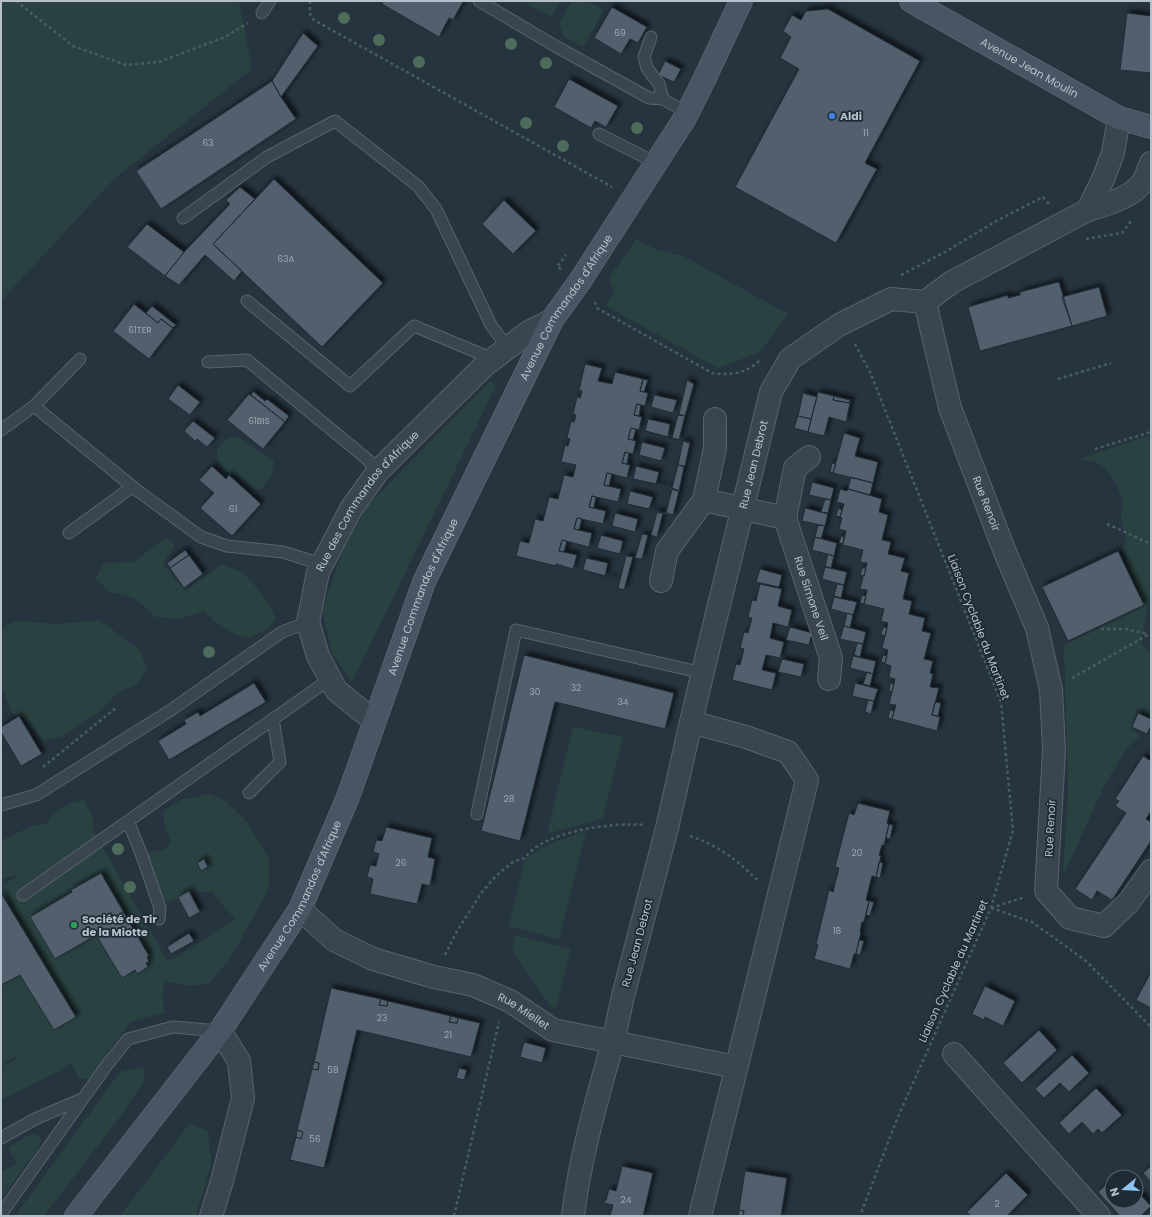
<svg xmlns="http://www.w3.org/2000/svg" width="1152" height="1217" font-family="Poppins,sans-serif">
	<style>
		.green { fill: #294241 }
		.building { fill: #51616c; stroke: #212c36; filter: url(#shadow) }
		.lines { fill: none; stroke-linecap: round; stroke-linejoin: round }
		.service-casing { stroke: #58636d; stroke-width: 13 }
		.minor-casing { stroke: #58636d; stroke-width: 24 }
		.secondary-casing { stroke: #58636d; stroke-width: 24 }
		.path { stroke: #485e5e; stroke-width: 2.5; stroke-dasharray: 3 3; stroke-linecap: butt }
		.service { stroke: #3a454f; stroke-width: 11 }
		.minor { stroke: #3a454f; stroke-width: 22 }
		.secondary { stroke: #485562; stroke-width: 22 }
		.tree { fill: #4e6c5b }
		.shop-dot { fill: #3f7fe0; stroke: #1f2a34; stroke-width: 1.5 }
		.leisure-dot { fill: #2e9e5b; stroke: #1f2a34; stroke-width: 1.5 }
		.labels { text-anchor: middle; stroke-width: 3.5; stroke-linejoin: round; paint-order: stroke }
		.number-label { font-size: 9px; fill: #9da8b2 }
		.street-label { font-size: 11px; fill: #b6c0ca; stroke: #1f2a34 }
		.poi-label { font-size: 11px; font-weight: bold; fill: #b6c0ca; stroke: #1f2a34; text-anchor: start }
	</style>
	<defs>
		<filter id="shadow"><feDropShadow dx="3.5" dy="-3.5" stdDeviation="2" flood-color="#0009"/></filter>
	</defs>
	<rect width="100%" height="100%" fill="#26343f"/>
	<path class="green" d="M1,1H239L252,69L114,179L1,301Z
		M522,1H561L551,17Z
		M571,1H587L604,10L583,47L563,36L559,23Z
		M636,239L657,250L683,256L788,314L760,352L718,368L606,306L614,292L609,278Z
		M490,381L496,386L352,682L333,656L322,610L342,553L367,506Z
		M1148,436L1151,438V599L1147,607L1141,644L1151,653V717L1137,709L1130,729L1140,736L1127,748L1105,784L1063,876L1068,789L1064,645L1144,606L1122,548L1127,541L1121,520L1123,502L1116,483L1105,468L1093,461L1076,460Z
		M237,437L274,461L272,475L261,489H254L237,476L223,470L217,458V449L227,439Z
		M166,537L175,545L163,564L185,591L222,564L245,574L265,598L276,619L268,629L249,638L237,635L215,622L204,611L179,619L156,617L134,598L111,592L95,579L104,563L134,562Z
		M99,620L139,649L147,667L137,684L118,692L101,711L62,737L43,741L29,723L12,713L1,685V629L15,621L58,624Z
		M573,727L623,737L603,818L547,834Z
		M210,794L226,801L248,823L269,859V888L230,959L209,983L190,986L165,982L162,994L165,1013L130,1022L89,1079L79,1078L71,1062L59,1071L1,1100V1066L13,1062L20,1054L1,1065V886L21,874L1,879V841L32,826L46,824C57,808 64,805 83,800L91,812L94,826L92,829L167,960L175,958L235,919L212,892H199L168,902L153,898L144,871L148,852L165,850L171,842L165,827L163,811L180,800Z
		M586,831L559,939L509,926L525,858L554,842Z
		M515,935L571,949L556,1008L551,1007L512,951Z
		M135,1068L144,1069V1081L122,1114L44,1216H15L120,1072Z
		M189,1124L208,1131L211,1164L196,1216H120Z
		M35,1134L41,1138L40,1146L1,1199V1172L17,1163L8,1148L27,1136Z"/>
	<path class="building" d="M383,1H461L463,2L453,20L449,18L439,37L382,4Z
		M612,7L647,27L638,43L630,39L621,54L594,38Z
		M828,9L920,61L865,163L877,169L836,243L735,187L799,69L780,58L791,37L783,31L792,15L801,20L806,11Z
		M1127,13L1151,16V73L1120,70Z
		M303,33L318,46L281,97L272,81Z
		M665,61L681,69L674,82L658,75Z
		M569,79L618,106L606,127L595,121L591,128L554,107Z
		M272,81L281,97L296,119L161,209L136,171Z
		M274,179L383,283L322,347L213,244Z
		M240,187L255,199L213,244L242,271L234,281L205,255L179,285L165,276L184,252L230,204L226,200Z
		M504,200L536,231L513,254L482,224Z
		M147,224L184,252L165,276L127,247Z
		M1058,282H1059L1072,326L980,351L968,307L1008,295V298L1020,295V292Z
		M1099,287L1107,316L1072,326L1062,297Z
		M134,304L158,323L161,319L173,328L149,359L113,331Z
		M152,306L176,325L173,328L161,319L158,323L146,313Z
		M585,364L602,368L598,381L612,384L615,372L643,379L640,391L648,393L645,406L637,404L634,415L642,417L639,430L631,428L628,439L636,441L633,454L625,452L622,463L630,465L627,478L607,473L604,485L621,489L618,502L592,496L589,507L606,511L603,524L577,518L574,529L592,533L589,547L562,540L559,551L577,555L573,569L556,564V566L516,556L520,541L529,543L535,519L543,521L549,497L558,499L564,475L573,477L576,465L561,462L565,445L568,446L570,439L567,438L571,421L574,422L576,415L573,414L577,397L580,398L582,391L579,390Z
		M643,379L648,380L644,392L640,391Z
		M687,380L694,384L685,416L679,414Z
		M178,385L200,402L190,415L168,399Z
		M253,391L265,401L267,399L289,416L285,422L251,395Z
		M818,392L834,396L833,400L849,403L851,399L846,422L829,417L824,436L808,432Z
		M803,393L817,397L811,419L798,416Z
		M249,394L285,422L263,449L227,420Z
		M654,395L677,400L673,413L651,407Z
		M834,396L850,400L849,403L833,400Z
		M637,404L641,405L639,416L634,415Z
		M678,415L685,416L679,440L672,438Z
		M798,416L811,419L808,432L794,428Z
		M648,419L670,424L668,437L645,431Z
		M193,421L215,438L207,447L197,439L195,441L184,431Z
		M631,428L636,429L633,440L628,439Z
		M645,431L672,438L690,442V443Z
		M844,433L860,438L855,456L878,462L873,483L833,473Z
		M683,441L690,443L685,466L678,465Z
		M642,442L665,448L661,461L639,455Z
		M625,452L629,453L627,464L622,463Z
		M832,463L836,464L833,473L830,472Z
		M678,465L684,467L679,491L672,488Z
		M212,466L226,479L229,475L261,504L232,536L200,508L214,493L199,480Z
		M636,466L659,472L656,484L633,479Z
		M607,473L612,474L609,486L604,485Z
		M851,477L873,483L870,495L848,489Z
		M633,479L672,488L679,491L633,480Z
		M812,482L834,488L831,500L809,495Z
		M672,489L679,491L673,515L666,513Z
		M840,489L847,491L848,489L882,499L879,512L888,515L882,540L891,542L888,554L905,558L901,571L909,573L903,599L912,601L909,614L925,618L922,631L931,633L924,659L933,661L930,673L933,674L930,687L939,688L932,715L940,717L937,731L892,719L896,705L889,704L892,692L888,691L892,692L895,679L889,677L891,666L881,662L885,663L888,650L882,648L885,636H881H885L888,623L881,621L884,609L864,604L867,590L860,589L863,577L860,576H864L867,563L860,562L863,550L839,544H843L846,531L839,529L842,518L836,516L840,517L844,504L837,502Z
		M630,491L653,497L649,509L627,504Z
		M592,496L596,497L594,508L589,507Z
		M825,499L831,500L828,513L821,512Z
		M627,504L666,513L673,515L672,516Z
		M805,508L828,514L825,526L802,521Z
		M838,508L842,510L840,517L836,516Z
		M657,512L663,513L657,537L651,535Z
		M615,513L638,519L635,532L612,526Z
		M577,518L582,519L579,530L574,529Z
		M818,525L825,526L821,539L815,537Z
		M642,534L648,535L642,559L635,558Z
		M601,535L623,541L620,554L597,548Z
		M841,536L844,537L843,544L839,543Z
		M815,537L837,543L834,556L812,550Z
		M562,540L567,541L564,552L559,551Z
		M185,550L189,555L170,568L167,563Z
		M1118,551L1144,605L1068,641L1042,587Z
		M828,554L834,556L831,568L825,566Z
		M189,555L203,574L184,588L170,568Z
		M626,556L633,557L624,590L618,588Z
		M586,558L608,563L605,576L583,570Z
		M825,567L847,572L844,585L822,579Z
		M862,568H866L864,576L860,575Z
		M760,569L782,575L779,587L756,582Z
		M583,570L605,576L620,580L582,571Z
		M760,584L782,589L778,606L792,610L788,627L773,623L770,638L784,642L780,658L766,655L762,670L776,673L772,690L732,680L736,664L740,665L744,649L740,648L744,632L748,633L752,618L748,617L752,600L756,601Z
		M837,584L844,585L841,598L834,596Z
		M862,595L866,596L864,604L860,603Z
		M834,597L857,602L853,615L831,609Z
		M847,613L853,615L850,628L844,626Z
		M844,626L866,632L863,644L840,639Z
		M790,627L812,633L809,645L786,640Z
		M883,627L887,628L885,636L881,635Z
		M857,643L863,644L860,657L854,655Z
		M524,655L674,693L665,729L555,702L520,841L481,831Z
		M883,655L887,656L885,663L881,662Z
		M853,656L876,661L873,674L850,668Z
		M782,659L804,664L801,677L778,672Z
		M867,672L873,674L870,686L863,684Z
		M254,683L266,702L169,760L158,741L186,724L184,720L198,712L200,716Z
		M855,683L878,689L874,701L852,696Z
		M890,683L894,684L892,692L889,691Z
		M868,700L874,701L871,714L865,712Z
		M935,702L941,703L938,716L932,715Z
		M890,710L894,711L892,719L888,718Z
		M1138,713L1151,719V725L1147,734L1132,727Z
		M19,716L42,754L21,766L1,732V727Z
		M1143,756L1151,761V811L1146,819L1151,822V841L1112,900L1097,891L1092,900L1075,889L1126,813L1115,806L1119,801L1115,799Z
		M858,803L890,811L887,823L889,824L884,845H882L879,855L881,856L876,877L872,876L866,900L869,901L864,922H862L860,932H861L856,954H854L850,969L814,959L818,945L816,944L829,890L833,892L839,868L835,867L849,813L854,815Z
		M889,824L893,825L890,839L886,838Z
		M386,827L432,838L428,857L435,859L430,886L422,884L417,904L370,894L373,879L367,877L370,865L376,866L379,854L373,852L376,840L382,841Z
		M204,859L208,867L201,871L197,863Z
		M879,862L883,863L880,878L876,877Z
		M101,873L149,956L147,957L149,962L146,963L148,967L137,974L135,970L122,978L96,935L55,959L30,917L72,892L71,890Z
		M189,891L200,912L189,918L178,897Z
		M1,893L76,1017L54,1030L20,975L1,985Z
		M869,901L874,902L870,916L866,915Z
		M189,933L194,941L171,954L167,947Z
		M859,940L864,941L860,955L856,954Z
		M1151,972V1008L1136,1000Z
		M985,986L1015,1001L1003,1026L985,1017L984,1020L972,1014Z
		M331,988L381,999L379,1005L387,1006L388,1001L451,1016L449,1022L457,1023L458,1018L480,1023L471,1057L357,1030L324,1168L290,1160L296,1137L301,1139L303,1132L297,1130L312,1069L318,1070L319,1063L314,1062Z
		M381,999L388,1001L387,1006L379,1005Z
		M451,1016L458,1018L457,1023L449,1022Z
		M1039,1030L1057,1050L1022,1083L1003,1063Z
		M524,1042L546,1048L542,1063L520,1057Z
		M1072,1055L1089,1073L1069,1092L1060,1083L1044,1098L1035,1089Z
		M314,1062L319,1063L318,1070L312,1069Z
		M459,1068L467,1070L464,1080L456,1078Z
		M1096,1088L1122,1115L1102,1133L1098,1129L1093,1134L1082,1122L1069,1134L1059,1123Z
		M297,1130L303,1132L301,1139L296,1137Z
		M622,1166L653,1173L643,1216H610L613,1205L603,1203L606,1200L609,1189L616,1191Z
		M1151,1166V1182L1143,1173Z
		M745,1171L787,1178L781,1216H743L744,1211L739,1210Z
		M1006,1173L1028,1195L1007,1216H971L967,1212Z
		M1109,1182L1112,1185V1201H1136V1190L1151,1206L1141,1216H1120L1098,1192Z
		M739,1210L744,1211L743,1216H738Z"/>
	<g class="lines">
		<g class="service-casing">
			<path id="service" d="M479,1L557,47L649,98L663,99L687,113
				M262,13L270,1
				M651,37L644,57L647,68L659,84L663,99
				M599,134L656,163
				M183,218L267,157L335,121L418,186L436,209L491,325L508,348
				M247,301L350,386L414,326L493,359
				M208,362L247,360L367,459L378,471
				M34,406L80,359
				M1,430L34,406L138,491L201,537L227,546L283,552L321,564
				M69,533L132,487
				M249,793L280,762L273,719
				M1,805L36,795L171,710L282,632L308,622
				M477,814L516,630L703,673
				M128,821L142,856L160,908L159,919
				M23,895L330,679
				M1,1138L35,1119L82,1099
				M1,1214L107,1065L128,1039L173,1027L220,1031"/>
		</g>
		<g class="minor-casing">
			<g id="minor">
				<path id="s1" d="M1151,163C1148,169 1146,178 1142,183C1131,198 1105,205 1088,210L952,282L925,302L950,408L1005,552L1037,628L1051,690L1054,750L1046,891L1070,918L1104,926L1128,903L1151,871"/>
				<path d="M1088,210L1104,177L1113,153L1119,118"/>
				<path d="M704,500L715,448V419"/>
				<path d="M785,518L795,468L809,457"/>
				<path id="s2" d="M661,581L667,551L704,500L785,518L831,658L829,679"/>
				<path id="s3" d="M374,721L336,690L318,656L308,622L318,572L351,509L378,471L484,366L527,333L552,320"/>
				<path id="s4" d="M691,722L709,646L771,392L790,359L839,325L891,299L925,302"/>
				<path id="s5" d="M300,909L334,940L373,959L434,977L473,985L510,1001L553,1030L613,1042C597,1099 580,1157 573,1216"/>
				<path d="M954,1054L1099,1216"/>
				<path d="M211,1216L222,1181L243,1098L239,1061L220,1031"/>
				<path d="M700,1216L807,780L788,752L746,737L691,722L667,828L623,996L613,1042L736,1067"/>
			</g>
		</g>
		<g class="secondary-casing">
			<g id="secondary">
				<path id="s6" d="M911,1L1119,118L1151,127"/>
				<path id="s7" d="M76,1216L220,1031L300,909L348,797L424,582L552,320L580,281L685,118L703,82L741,1"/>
			</g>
		</g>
		<path class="path" d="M16,1L73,46L126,65L159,62L225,37L248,23
			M310,1V14L314,20L612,187
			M1086,239L1122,233L1131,221
			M561,269L557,267L566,255
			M901,275L945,252L998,220L1043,197L1049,204
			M595,302L597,308L712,373C729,376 748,373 760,360
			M855,344L870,372L1001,702L1013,830L991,908L897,1119L860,1216
			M1058,379L1111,363
			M1095,449L1151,432
			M1107,524L1151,544
			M1101,629H1126L1148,634
			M1072,678L1151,633
			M43,767L117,707
			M690,836C717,845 738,860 758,881
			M991,908L1032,922L1086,961L1151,1027
			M991,908L1025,897
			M445,955L457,931L482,892L496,876L514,861L525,858C543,831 614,822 644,825
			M454,1216L499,1022"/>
		<use href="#service" class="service"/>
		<use href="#minor" class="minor"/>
		<use href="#secondary" class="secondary"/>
	</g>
	<g class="tree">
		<circle cx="344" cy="18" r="6"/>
		<circle cx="379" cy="40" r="6"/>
		<circle cx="511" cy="44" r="6"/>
		<circle cx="419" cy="62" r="6"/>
		<circle cx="546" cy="63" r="6"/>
		<circle cx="526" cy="123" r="6"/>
		<circle cx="637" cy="128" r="6"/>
		<circle cx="563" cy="146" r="6"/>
		<circle cx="209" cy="652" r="6"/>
		<circle cx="118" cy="849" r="6"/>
		<circle cx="130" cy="887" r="6"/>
	</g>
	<circle class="shop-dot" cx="832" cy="116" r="4"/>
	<circle class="leisure-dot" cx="74" cy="925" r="4"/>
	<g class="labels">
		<g class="number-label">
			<text x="620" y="36">69</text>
			<text x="866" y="136">11</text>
			<text x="208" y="146">63</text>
			<text x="286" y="262">63A</text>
			<text x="140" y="333">61TER</text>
			<text x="259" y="424">61BIS</text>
			<text x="233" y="512">61</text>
			<text x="576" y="691">32</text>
			<text x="535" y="695">30</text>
			<text x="623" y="705">34</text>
			<text x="509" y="802">28</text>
			<text x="857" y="856">20</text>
			<text x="401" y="866">26</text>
			<text x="837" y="934">18</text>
			<text x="382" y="1021">23</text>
			<text x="448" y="1038">21</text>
			<text x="333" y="1073">58</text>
			<text x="315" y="1142">56</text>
			<text x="626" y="1203">24</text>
			<text x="997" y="1207">2</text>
		</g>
		<g class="street-label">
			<text dy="4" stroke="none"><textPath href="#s6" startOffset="136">Avenue Jean Moulin</textPath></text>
			<text dy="4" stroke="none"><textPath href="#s7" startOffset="1040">Avenue Commandos d'Afrique</textPath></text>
			<text dy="4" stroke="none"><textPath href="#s4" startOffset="265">Rue Jean Debrot</textPath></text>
			<text dy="4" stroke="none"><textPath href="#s3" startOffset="261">Rue des Commandos d'Afrique</textPath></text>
			<text dy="4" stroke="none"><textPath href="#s1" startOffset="482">Rue Renoir</textPath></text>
			<text dy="4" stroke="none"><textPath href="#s7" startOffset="716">Avenue Commandos d'Afrique</textPath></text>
			<text dy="4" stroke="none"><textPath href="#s2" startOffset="261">Rue Simone Veil</textPath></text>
			<text transform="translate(979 627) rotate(69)" y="4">Liaison Cyclable du Martinet</text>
			<text transform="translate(1050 828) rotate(-87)" y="4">Rue Renoir</text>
			<text dy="4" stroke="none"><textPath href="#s7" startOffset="392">Avenue Commandos d'Afrique</textPath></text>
			<text transform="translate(637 943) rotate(-75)" y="4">Rue Jean Debrot</text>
			<text transform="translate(953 971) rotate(-66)" y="4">Liaison Cyclable du Martinet</text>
			<text dy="4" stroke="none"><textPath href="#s5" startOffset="250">Rue Miellet</textPath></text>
		</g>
		<g class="poi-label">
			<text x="840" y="120">Aldi</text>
			<text x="82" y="923">Société de Tir<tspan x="82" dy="13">de la Miotte</tspan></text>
		</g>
	</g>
	<rect width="1152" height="1217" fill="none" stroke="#b6c0ca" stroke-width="4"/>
	<g transform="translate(1124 1189) rotate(252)"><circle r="19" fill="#1f2a34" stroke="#5b6670"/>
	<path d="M0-3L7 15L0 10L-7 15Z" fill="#8fc5f5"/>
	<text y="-6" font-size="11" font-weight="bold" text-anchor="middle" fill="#b6c0ca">N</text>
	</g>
</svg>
